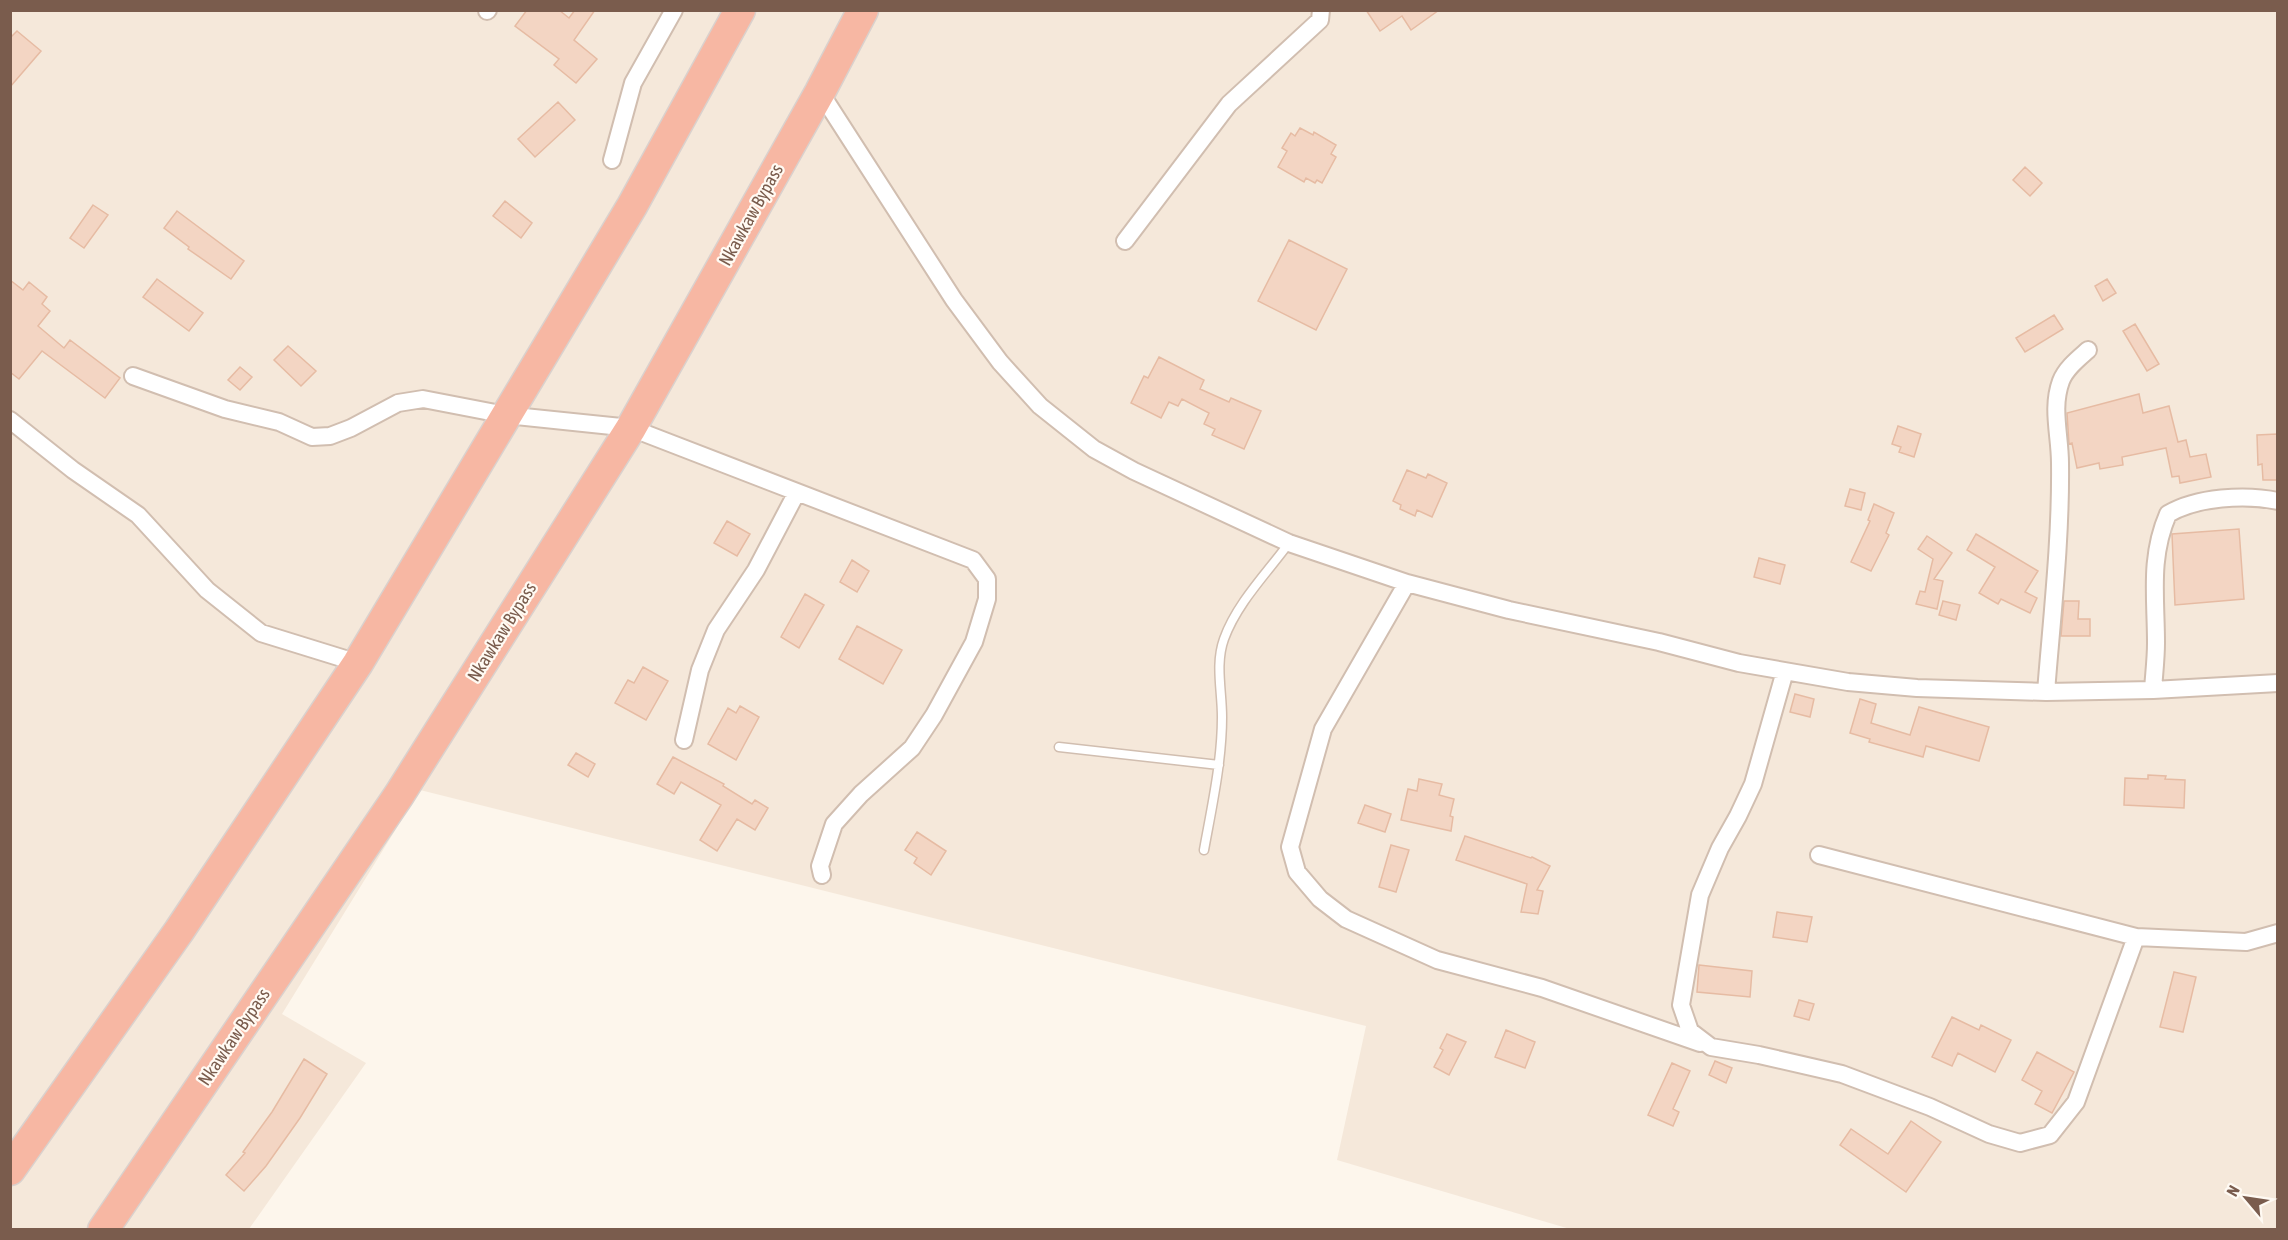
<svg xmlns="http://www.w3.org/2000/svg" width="2288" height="1240" font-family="'Asap Condensed',sans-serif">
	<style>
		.residential { fill: #f5e8da }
		.building { fill: #f3d5c3; stroke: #e6bba3; stroke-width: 1.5 }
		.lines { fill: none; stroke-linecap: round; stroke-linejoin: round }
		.lane-casing { stroke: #d1beb0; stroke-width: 11 }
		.street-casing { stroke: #d1beb0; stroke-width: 20 }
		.highway-casing { stroke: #dad1cd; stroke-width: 33 }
		.lane { stroke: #fff; stroke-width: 8 }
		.street { stroke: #fff; stroke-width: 16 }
		.highway { stroke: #f7b7a3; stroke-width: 30 }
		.labels { text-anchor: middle; stroke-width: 4.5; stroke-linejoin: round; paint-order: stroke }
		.street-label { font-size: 18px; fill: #7a5c4d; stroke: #fffaf3 }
	</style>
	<rect width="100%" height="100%" fill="#fdf6ec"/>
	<path class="residential" d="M10,11H2277V1229H1570L1337,1160L1366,1026L420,790L282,1014L366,1063L249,1229H11Z"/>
	<path class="building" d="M527,10H559L569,18L575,10H595L574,40L597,59L576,83L554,65L559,59L515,26Z
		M1366,10H1439L1411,30L1402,16L1380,31Z
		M17,31L41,51L10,87V38Z
		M558,102L575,120L535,157L518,139Z
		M1300,128L1313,135L1314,132L1336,145L1331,154L1336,157L1322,183L1317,180L1315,183L1306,178L1304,182L1278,167L1287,151L1282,148L1291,133L1295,136Z
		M2025,167L2042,183L2030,196L2013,180Z
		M505,201L532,223L521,238L493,216Z
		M93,205L108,215L84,248L70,238Z
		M177,211L244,261L231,279L188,249L189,247L164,228Z
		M1289,240L1347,269L1316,330L1258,301Z
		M157,279L203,313L189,331L143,297Z
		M2107,279L2116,293L2103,301L2095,286Z
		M10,280L23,290L29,282L47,297L42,304L50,311L38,326L64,348L70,340L120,378L105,398L42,351L19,379L10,372Z
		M2054,315L2063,329L2025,352L2016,338Z
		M2135,324L2159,364L2147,371L2123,331Z
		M288,346L316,371L301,386L274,360Z
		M1159,357L1204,380L1200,389L1229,402L1231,398L1261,411L1244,449L1212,435L1215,429L1204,424L1209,413L1182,399L1178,406L1169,402L1161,418L1131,403L1144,376L1148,378Z
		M240,367L252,377L240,390L228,380Z
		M2139,394L2143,413L2169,406L2178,442L2186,440L2190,457L2206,454L2211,477L2180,483L2179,476L2172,477L2166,448L2122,457L2123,465L2100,469L2099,463L2077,468L2072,443L2069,444L2067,413Z
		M1898,426L1921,434L1914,457L1899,452L1901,447L1892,444Z
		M2277,434V480H2263L2262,464L2258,465L2257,435Z
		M1407,470L1426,478L1428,474L1447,483L1432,517L1417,510L1415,516L1400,509L1401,505L1393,501Z
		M1850,489L1865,493L1861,510L1845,506Z
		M1874,504L1894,513L1886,533L1889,535L1871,571L1851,562L1870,521L1868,520Z
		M727,521L750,534L737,556L714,543Z
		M2239,529L2244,599L2175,605L2172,534Z
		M1976,534L2038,571L2025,592L2037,598L2030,613L2001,599L1998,604L1979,593L1995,567L1967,550Z
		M1927,536L1952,553L1934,579L1943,581L1937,609L1916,604L1920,591L1925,592L1933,559L1918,549Z
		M1759,558L1785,565L1780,584L1754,577Z
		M852,560L869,571L857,592L840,582Z
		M805,594L824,605L799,648L781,637Z
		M1943,601L1960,605L1956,620L1939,615Z
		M2064,601H2079L2078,619H2090V636H2061Z
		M857,626L902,650L883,684L839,659Z
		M643,667L668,681L646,720L615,703L628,680L634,683Z
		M1795,694L1814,699L1810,717L1790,712Z
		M1860,699L1876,704L1871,723L1910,735L1919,707L1989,727L1979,761L1926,746L1923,757L1869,742L1870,739L1850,733Z
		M740,706L759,717L736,760L708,744L728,708L736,713Z
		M576,753L595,764L588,777L568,765Z
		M673,757L724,784L723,786L752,804L755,800L768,808L755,830L737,819L717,851L700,840L721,805L681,782L674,794L657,784Z
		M2148,775L2166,776L2165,779L2185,780L2184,808L2124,805L2125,778L2148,779Z
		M1419,779L1442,784L1439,795L1454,799L1450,816L1453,817L1451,831L1401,820L1408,789L1417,791Z
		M1365,805L1391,814L1385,832L1358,823Z
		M917,832L946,851L931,875L914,863L917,858L905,850Z
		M1465,836L1531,858L1532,857L1550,866L1537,890L1543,891L1538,914L1521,912L1527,884L1456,860Z
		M1391,845L1409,850L1396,892L1379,887Z
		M1777,912L1812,917L1807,942L1773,937Z
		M1699,965L1752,971L1750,997L1697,992Z
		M2174,972L2196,977L2183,1032L2160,1027Z
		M1799,1000L1814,1004L1809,1020L1794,1016Z
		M1952,1017L1979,1030L1981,1025L2011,1040L1995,1072L1958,1053L1952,1066L1932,1057Z
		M1506,1030L1535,1042L1525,1068L1495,1057Z
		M1447,1034L1466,1042L1449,1075L1434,1067L1443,1050L1440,1048Z
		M2037,1052L2074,1072L2052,1113L2035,1104L2042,1091L2022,1080Z
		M304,1059L327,1074L300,1118L266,1166L244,1191L226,1175L245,1153L243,1152L272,1112Z
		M1715,1061L1732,1068L1726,1083L1709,1075Z
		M1672,1063L1690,1071L1673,1109L1679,1112L1673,1126L1648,1115Z
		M1911,1121L1941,1142L1906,1192L1840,1145L1851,1129L1888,1154Z"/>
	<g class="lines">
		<g class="lane-casing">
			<path id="lane" d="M1059,747L1219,765
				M1204,850C1212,806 1222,761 1222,717C1222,690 1215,664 1224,639C1237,603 1267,573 1289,543"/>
		</g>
		<g class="street-casing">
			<path id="street" d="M487,11L488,10
				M820,92L954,300L1000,362L1040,406L1094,449L1134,471L1289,543L1407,583L1509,610L1659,642L1739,663L1848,682L1917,688L2046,692L2153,690L2278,683
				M612,160L633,83L674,10
				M1125,241L1229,104L1320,20L1321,10
				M133,376L225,409L279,422L312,437L330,436L351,428L398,403L423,399L506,415L631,428L973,560L987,579V599L974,642L934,715L912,748L861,794L834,824L820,866L822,875
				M10,420L73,470L138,515L207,590L261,633L358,663
				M1407,583L1323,729L1290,847L1297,872L1320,899L1346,919L1437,960L1542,988L1700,1043
				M1785,671L1753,784L1738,816L1720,848L1700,895L1681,1005L1690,1031L1711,1047L1759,1055L1842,1074L1930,1107L1989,1134L2020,1143L2050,1135L2076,1102L2136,937
				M2153,690C2154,674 2156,659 2156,643C2156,597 2149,558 2168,514C2197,497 2245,494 2278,501
				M2046,692C2052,616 2061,539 2060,463C2060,435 2051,408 2061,381C2066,368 2079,358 2088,350
				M684,740L700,670L716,630L756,570L797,492
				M1819,855L2136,937L2246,942L2278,933"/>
		</g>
		<g class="highway-casing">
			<path id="highway" d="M10,1170L179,931L358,663L632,206L740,10
				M103,1230L399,795L631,428L820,92L863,10"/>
		</g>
		<use href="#lane" class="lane"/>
		<use href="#street" class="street"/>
		<use href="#highway" class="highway"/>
	</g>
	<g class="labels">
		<g class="street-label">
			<text transform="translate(751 215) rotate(-61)" y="6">Nkawkaw Bypass</text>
			<text transform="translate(502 632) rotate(-58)" y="6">Nkawkaw Bypass</text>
			<text transform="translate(234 1037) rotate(-56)" y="6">Nkawkaw Bypass</text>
		</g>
	</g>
	<rect width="2288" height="1240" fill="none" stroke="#7a5c4d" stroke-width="24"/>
	<g transform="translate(2246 1198) rotate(299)" stroke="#fffaf3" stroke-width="4.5" paint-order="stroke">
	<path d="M0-4.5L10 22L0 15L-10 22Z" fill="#7a5c4d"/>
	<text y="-9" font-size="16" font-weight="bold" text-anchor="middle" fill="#7a5c4d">N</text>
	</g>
</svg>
